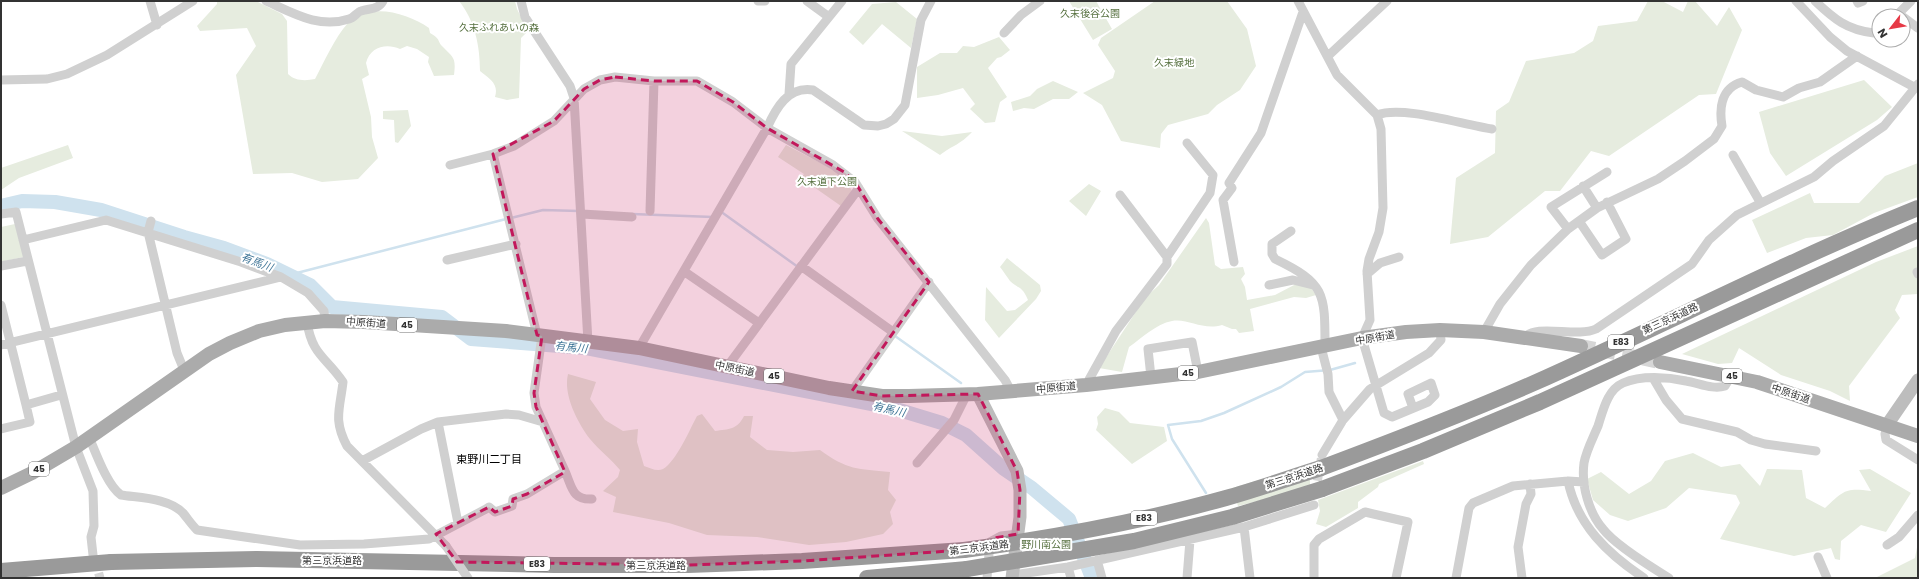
<svg xmlns="http://www.w3.org/2000/svg" width="1919" height="579" font-family="Poppins,'Noto Sans JP',sans-serif">
	<style>
		.green { fill: #e6ecdf }
		.lines { fill: none; stroke-linecap: round; stroke-linejoin: round }
		.stream { stroke: #cfe2ee; stroke-width: 2.5 }
		.river { stroke: #cfe2ee; stroke-width: 14 }
		.street-tunnel { stroke: #d6d6d6; stroke-width: 9; stroke-dasharray: 9 4.5; stroke-linecap: butt }
		.primary-tunnel { stroke: #d6d6d6; stroke-width: 14; stroke-dasharray: 14 7; stroke-linecap: butt }
		.street { stroke: #d0d0d0; stroke-width: 9 }
		.secondary { stroke: #bdbdbd; stroke-width: 13 }
		.primary { stroke: #ababab; stroke-width: 14 }
		.highway { stroke: #9a9a9a; stroke-width: 16 }
		.street-bridge { stroke: #d0d0d0; stroke-width: 9 }
		.highway-bridge { stroke: #9a9a9a; stroke-width: 16 }
		.marked { fill: #c2185b; fill-opacity: 0.2; stroke: #c2185b; stroke-width: 3; stroke-dasharray: 8 5; stroke-linejoin: round }
		.labels { text-anchor: middle; stroke-width: 4; stroke-linejoin: round; paint-order: stroke }
		.shield { fill: #fff; stroke: #707070; stroke-width: 1 }
		.shield-label { font-size: 9px; font-weight: bold; fill: #333 }
		.park-label { font-size: 10px; fill: #56703f; stroke: #fff }
		.street-label { font-size: 10px; fill: #333; stroke: #fff }
		.water-label { font-size: 11px; font-style: italic; fill: #3f7597; stroke: #fff }
		.neighbourhood-label { font-size: 11px; fill: #000; stroke: #fff }
	</style>
	<rect width="100%" height="100%" fill="#fff"/>
	<path class="green" d="M217,1H256L282,14L287,21L288,74C295,81 305,81 315,79C324,62 335,37 348,23C370,2 407,13 429,28L430,33C442,40 436,40 443,47C454,58 456,58 454,75L434,76L428,62L429,57L417,49L407,46L400,49C386,43 370,47 366,63L369,75L362,79L371,117L372,137L378,158L358,179L322,182L292,173L253,174L236,75L256,46L247,28L200,31L197,26L217,4Z
		M459,1H515L517,9L528,31L521,38L519,98L507,100L495,97C499,84 490,79 480,71C480,46 475,21 459,1Z
		M1069,1H1096L1112,29L1093,40Z
		M1155,1H1227L1247,29L1256,66L1240,90L1217,105L1208,114L1168,125L1161,134L1160,148L1121,141L1102,105L1083,93L1113,78L1115,71L1098,45L1101,38Z
		M1648,1H1662L1683,12L1688,1H1695L1717,26L1729,7L1742,30L1716,94L1699,95L1609,156L1591,151L1560,191H1545L1488,237L1450,244L1456,178L1495,153L1496,111L1509,102L1526,61L1574,53L1593,41L1598,26L1637,21Z
		M896,2L917,19L911,48L882,24L863,45L849,32L872,4Z
		M999,37L1010,50L1001,57L997,58L988,68L1007,97L1000,102L995,122L985,123L970,109L975,104L963,88L938,95L917,98V67L940,53H957L963,46L974,47Z
		M1864,80L1892,107L1877,120L1786,176L1770,153L1759,112Z
		M1053,81L1078,92L1069,99H1053L1034,109L1024,108L1013,111L1011,102L1030,96L1037,89Z
		M408,110L411,126L398,143L395,142L394,120L383,119V111Z
		M902,131L942,136L972,132C960,145 953,145 940,155Z
		M68,145L73,158L19,178L1,190V168Z
		M786,145L834,170L845,179L852,191L841,206L801,178L804,174L778,157Z
		M1918,163V197L1874,213L1833,235L1806,238L1767,253L1752,220L1810,193L1814,203H1859L1885,176Z
		M1089,184L1101,191L1086,216L1069,201Z
		M1206,218L1209,223L1215,265L1221,269L1243,267L1245,274L1241,279L1245,287L1247,300L1275,295L1296,284L1311,288L1316,295L1306,298L1294,297L1250,309L1254,331L1239,333L1236,329H1232L1222,325C1203,331 1188,318 1172,321C1156,324 1142,338 1129,347L1122,372L1099,368L1145,298L1159,285Z
		M15,224L24,255L23,257L1,262V227Z
		M1918,246V294L1902,295L1895,310L1900,318L1849,386L1850,401L1830,391L1781,375L1739,348L1732,363L1718,364L1682,354L1876,262Z
		M1007,258L1040,285L1041,291L1036,299L999,338L985,320L986,287L1007,311L1015,310L1028,300C1022,285 1018,289 1010,281C1007,277 1004,272 1000,267Z
		M568,374L596,382L590,399L605,420L623,431L638,429L637,442L644,466C650,468 657,472 663,469C676,462 690,429 697,416L702,414L715,431C729,429 737,430 744,416H753L750,437L767,450L793,452L820,450C847,470 858,469 890,472L888,490L896,500L890,512L893,524L883,534L846,542L809,545L757,537L707,535L669,523L613,512L616,497L603,491L618,477L620,470C611,459 599,450 590,439C577,422 563,394 568,374Z
		M1105,408L1119,412L1130,423L1164,427L1167,441L1132,464L1096,430L1098,424L1097,417Z
		M1693,453L1721,467L1740,464L1760,486L1767,469L1802,470L1806,498L1825,508C1845,490 1845,488 1871,491L1859,470L1870,469L1911,493L1886,532L1861,525L1841,541L1840,560L1835,559L1831,548L1794,556L1720,539L1740,503L1736,495L1689,488L1666,508L1628,521L1610,515L1593,500L1587,479L1601,472L1629,494L1651,481L1665,461Z
		M1423,461L1424,464L1379,484L1378,487L1358,502V508L1326,527L1316,524L1320,511L1318,500Z
		M1310,465V496L1274,497L1238,506L1232,488Z
		M1918,542V578H1875L1915,558Z"/>
	<g class="lines">
		<path class="stream" d="M720,211L798,267
			M632,214L713,217
			M511,218L543,210L579,211
			M289,275L506,219
			M895,336L961,383
			M1206,493L1172,439L1168,425L1201,421L1224,413L1281,387L1305,372L1330,370L1355,363"/>
		<path class="river" d="M1,206L22,201L55,202L101,210L184,237L224,248L267,264L310,285L332,307L442,317L471,339L585,348L896,409L942,423L966,435L1004,469L1032,488L1069,519L1092,578"/>
		<path class="street-tunnel" d="M1315,494L1322,455
			M95,560L100,578"/>
		<path class="primary-tunnel" d="M1581,346L1660,362"/>
		<path class="street" d="M150,1L157,25
			M266,1C293,13 319,29 349,19C354,18 357,12 361,11C370,8 378,10 383,1
			M521,1L525,17L570,86L574,98L588,342
			M758,1H765
			M1298,1L1337,75L1377,115L1381,129L1383,208L1379,232L1369,259L1367,271L1370,320L1362,338L1384,413L1392,417L1428,402L1435,395L1431,383L1408,394L1413,408
			M1796,1L1830,37L1847,51L1914,87
			M1815,1C1834,19 1847,30 1874,33L1879,30
			M1857,1L1858,3L1863,1
			M1896,16L1911,1
			M829,17L842,1
			M1903,17L1918,28
			M1004,33L1021,15L1040,1
			M1328,56L1387,1
			M1,80L47,79L67,74L107,55L193,1
			M789,94L791,64L829,17L807,1
			M1377,115C1403,105 1463,125 1492,129
			M493,154L537,335
			M1733,155L1760,202
			M450,165L493,154L514,146L554,121L584,89L600,80L615,77L654,81H697L733,102L767,128L833,165L855,182L878,219L1005,380L1011,391
			M1583,186L1597,208
			M1120,195L1167,257
			M650,211L654,81
			M1,214L16,212L76,447L93,491L94,526L91,537L93,555
			M582,214L632,217
			M151,221L148,232L177,353L184,370
			M1579,221L1602,255L1626,239L1607,202
			M1568,229L1551,207L1607,172
			M1291,231L1272,244V254L1275,259C1325,283 1325,293 1325,346
			M23,240L106,220L241,262L281,277L308,293L324,311L325,321
			M447,260L516,244
			M1234,262L1223,200L1232,188L1229,183L1261,133L1303,12
			M1,266L27,261
			M801,266L893,332
			M685,272L759,323
			M1917,272L1918,274
			M1367,274L1380,263L1399,257
			M1269,285L1293,280L1313,285
			M1,305L26,405
			M307,322C312,355 326,357 343,382C340,409 333,420 347,446L446,546
			M1484,332L1500,304L1531,265L1568,229L1597,208L1658,179L1685,161L1714,139L1722,126C1719,108 1721,88 1742,82L1756,90L1783,97L1799,88L1820,82L1857,56
			M1524,338C1536,323 1576,338 1596,329L1692,264L1709,240L1737,215L1814,177L1833,161L1884,126L1918,84
			M1,345L281,277
			M1321,347L1328,374L1329,392L1343,420
			M639,348L767,128C776,108 788,86 813,90L864,125L878,126L886,124L894,119L905,105L921,20L931,1
			M727,367L859,188
			M1151,377L1148,349L1192,342L1198,372
			M1653,378L1666,400L1682,419L1737,432L1751,440L1765,444L1816,451
			M1086,385L1116,331L1167,264V257L1210,193L1213,175L1187,143
			M852,391L929,282
			M438,422L458,523
			M1887,425L1885,434L1886,440L1918,460
			M1,429L30,422L26,405L61,395
			M89,437C96,453 107,485 121,495C140,498 169,498 183,513C188,519 191,524 197,530L300,545L364,544L429,539L486,509L489,507L495,512L512,506L513,499L527,494L565,471L536,407L534,393L542,336
			M1322,455L1343,420L1370,389L1429,353L1441,340L1440,330
			M362,461L421,429L438,422L506,414L519,415L543,422
			M917,463L954,420L967,394
			M565,471C572,487 572,500 592,499
			M1568,481C1577,525 1608,554 1644,578
			M1244,527L1250,578
			M1887,545L1899,537L1918,515
			M1818,557L1827,578
			M1097,560L1102,578
			M1068,567L1071,578
			M1013,575L1068,567L1244,527L1314,505
			M987,578L990,542L1001,536L1018,534
			M1187,578L1190,540
			M1314,578V545L1319,539L1365,512L1408,522L1396,578
			M1456,578L1469,508L1473,503L1513,486L1568,481L1584,482
			M1522,578L1518,547L1526,504L1531,494L1530,484
			M1669,578C1651,567 1615,545 1603,529C1589,513 1581,485 1584,463C1586,451 1593,438 1598,426C1603,411 1607,390 1623,383C1641,375 1668,377 1686,381C1699,383 1713,390 1725,386L1731,376"/>
		<path class="secondary" d="M978,394L1017,471L1020,490V517L1012,578
			M1887,425L1918,380"/>
		<path class="primary" d="M1660,362L1757,382L1918,436
			M1,488L32,473L76,447L209,354L230,343L259,331L285,325L325,321L364,322L506,331L639,348L829,388L882,396H909L978,394L1086,385L1198,372L1362,338L1406,332L1440,330L1484,332L1581,346"/>
		<path class="highway" d="M1321,468C1393,441 1464,414 1534,383C1662,326 1787,261 1918,208
			M1322,489L1423,451L1540,402L1918,230
			M111,562L257,559L554,565H688L802,561L964,550
			M867,578L967,569"/>
		<path class="street-bridge" d="M446,546L468,578"/>
		<path class="highway-bridge" d="M964,550C1052,538 1140,522 1226,498C1258,489 1289,478 1321,468
			M967,569L1134,541L1232,517L1322,489
			M1,571L111,562"/>
	</g>
	<path class="marked" d="M615,77L654,81H697L733,102L767,128L844,172L855,182L878,219L929,282L852,391L882,396L978,394L1017,471L1020,490L1018,534L994,538L990,546L964,550L802,561L688,565L457,562L436,534L489,507L495,512L512,506L513,499L527,494L565,472L536,407L534,393L542,336L537,335L493,154L554,121L584,89L600,80Z"/>
	<g class="labels">
		<g class="shield">
			<rect x="397" y="318" width="20" height="14" rx="3"/>
			<rect x="1608" y="335" width="26" height="14" rx="3"/>
			<rect x="1178" y="366" width="20" height="14" rx="3"/>
			<rect x="764" y="369" width="20" height="14" rx="3"/>
			<rect x="1722" y="369" width="20" height="14" rx="3"/>
			<rect x="29" y="462" width="20" height="14" rx="3"/>
			<rect x="1131" y="511" width="26" height="14" rx="3"/>
			<rect x="524" y="557" width="26" height="14" rx="3"/>
		</g>
		<g class="shield-label">
			<text x="407" y="328">45</text>
			<text x="1621" y="345">E83</text>
			<text x="1188" y="376">45</text>
			<text x="774" y="379">45</text>
			<text x="1732" y="379">45</text>
			<text x="39" y="472">45</text>
			<text x="1144" y="521">E83</text>
			<text x="537" y="567">E83</text>
		</g>
		<g class="park-label">
			<text x="1090" y="17">久末後谷公園</text>
			<text x="499" y="31">久末ふれあいの森</text>
			<text x="1174" y="66">久末緑地</text>
			<text x="827" y="185">久末道下公園</text>
			<text x="1046" y="548">野川南公園</text>
		</g>
		<g class="street-label">
			<text transform="translate(1670 318) rotate(-25)" y="4">第三京浜道路</text>
			<text transform="translate(366 322) rotate(4)" y="4">中原街道</text>
			<text transform="translate(1375 337) rotate(-10)" y="4">中原街道</text>
			<text transform="translate(735 368) rotate(12)" y="4">中原街道</text>
			<text transform="translate(1056 387) rotate(-5)" y="4">中原街道</text>
			<text transform="translate(1791 393) rotate(18)" y="4">中原街道</text>
			<text transform="translate(1294 476) rotate(-18)" y="4">第三京浜道路</text>
			<text transform="translate(979 547) rotate(-7)" y="4">第三京浜道路</text>
			<text x="332" y="564">第三京浜道路</text>
			<text x="656" y="569">第三京浜道路</text>
		</g>
		<g class="water-label">
			<text transform="translate(257 262) rotate(20)" y="4">有馬川</text>
			<text transform="translate(571 347) rotate(6)" y="4">有馬川</text>
			<text transform="translate(889 409) rotate(13)" y="4">有馬川</text>
		</g>
		<g class="neighbourhood-label">
			<text x="489" y="463">東野川二丁目</text>
		</g>
	</g>
	<rect width="1919" height="579" fill="none" stroke="#333333" stroke-width="4"/>
	<g transform="translate(1891 28) rotate(239)"><circle r="19" fill="#ffffff" stroke="#adadad"/>
	<path d="M0-3L7 15L0 10L-7 15Z" fill="#e63946"/>
	<text y="-6" font-size="11" font-weight="bold" text-anchor="middle" fill="#333333">N</text>
	</g>
</svg>
